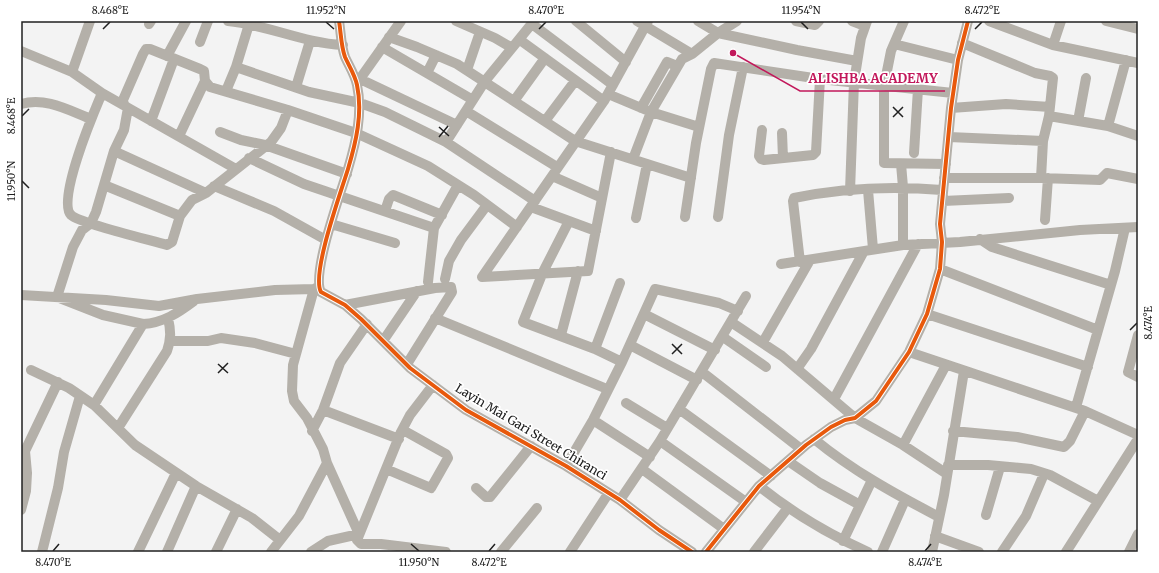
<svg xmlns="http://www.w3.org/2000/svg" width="1159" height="573" font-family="Merriweather,serif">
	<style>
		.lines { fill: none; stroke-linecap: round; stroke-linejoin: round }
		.street { stroke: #b4b0a9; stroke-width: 10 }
		.cycleway-casing { stroke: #fff; stroke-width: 6 }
		.cycleway { stroke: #e8590c; stroke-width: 4 }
		.ticks { fill: none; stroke: #202020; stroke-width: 1.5 }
		.labels { text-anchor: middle; stroke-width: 3.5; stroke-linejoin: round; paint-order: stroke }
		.street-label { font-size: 12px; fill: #202020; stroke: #fff }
		.leader { fill: none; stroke: #c2185b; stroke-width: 1.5 }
		.callout-dot { fill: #c2185b; stroke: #fff; stroke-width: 1.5 }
		.callout-label { font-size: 13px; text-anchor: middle; font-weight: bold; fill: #c2185b; stroke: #fff; stroke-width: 3.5; stroke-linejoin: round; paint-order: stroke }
		.neatline { fill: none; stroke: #202020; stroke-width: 1.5 }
		.ticks-label { font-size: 10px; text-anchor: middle; fill: #202020 }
	</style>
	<rect width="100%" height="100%" fill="#f3f3f3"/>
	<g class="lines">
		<path class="street" d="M228,21C268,25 303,43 343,45
			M339,21C341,33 341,46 345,57C349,66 355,75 357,85C363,113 356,142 348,169C341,192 311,274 321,292L345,305L361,319L410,368L466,410L566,466L620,500L659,530L692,552
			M456,21L495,38L512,48
			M576,21L626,62
			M637,21L692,54
			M698,21L718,33L797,50L857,61
			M796,21L815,25L819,21
			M852,21L865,26
			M904,21L894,44L958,60
			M989,21L1053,45L1138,63
			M1106,21L1138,29
			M149,24L151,21
			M532,24L613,85
			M389,37L417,47L457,64L575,141L691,178
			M520,40L604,101
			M200,42L208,21
			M962,43L1035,73L1050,76L1053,78L1049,116L1043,141L1041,178
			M894,44L891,51L884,86V163L946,164
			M1053,45L1061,21
			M382,47L473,100
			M21,51L72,72L102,93L236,169
			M167,56L186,21
			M236,67L309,92L360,103L385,112L446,142L535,201
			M467,70L480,32
			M72,72L90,21
			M427,73L436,55
			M360,79L457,125
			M357,83L401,21
			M296,87L310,41
			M226,91L236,67L250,21
			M102,93C94,112 56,201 71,215C79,223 150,240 167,245L172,242L180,216L192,200L206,193L271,142L281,128L288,110
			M608,94L651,112L699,127
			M514,101L545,58
			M21,104C46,97 68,110 91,119
			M128,108L124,105L123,100L143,54L146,49H150L200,69L204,71L205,81L210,87L288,110L356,133L428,166L474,195L517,227
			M128,108L124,130L114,151L96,212L91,223L82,230L73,247L57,297L103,315L143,324
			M641,108L667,62L677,66
			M951,108L1006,104L1050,107
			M466,111L557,167
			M1049,116L1108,126L1138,136
			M151,121L174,59
			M545,121L575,81
			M1078,121L1086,78
			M1108,126L1126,60
			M762,130L759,156L761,159L764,160L813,155L816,152L820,79
			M220,132L241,140L265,145L347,174
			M782,133L783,158
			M179,136L205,81
			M949,137L1043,141
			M446,142L485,81L534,21
			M114,151L206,193
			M914,153L918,89
			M249,158L304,184L434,228
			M633,159L651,112L682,59L692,54L718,33L737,21
			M901,164L903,187V245
			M552,176L602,198
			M944,178H1041L1100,180L1107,173L1138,179
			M104,185L180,216
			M214,186L274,211L326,240
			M868,190L873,249
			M850,191L854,82L861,38L867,21
			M943,201L1009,198
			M531,207L596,231
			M385,211L389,199L393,195L442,215
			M685,217L696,143L711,69L714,63L820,79L953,93
			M718,217L729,135L743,67
			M636,218L647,164
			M1045,220L1048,178
			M569,221L543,272L523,322L595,349L622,362
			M331,224L395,243
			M980,239L992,247L1111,285
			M800,262L793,201L794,198C842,188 894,186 942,190
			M781,264L903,245L960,242L1080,230L1138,227
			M940,269L1098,330
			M482,277L604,101L648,21
			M482,277L588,271L611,152
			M445,279L449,261L461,240L487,205
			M428,282L434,228L458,185
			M21,295L106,300L159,306L197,299L275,290L314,289L318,287
			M345,305L435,288L451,287L452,292L407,364
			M644,314L715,350
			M927,314L1088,367
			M435,318L607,389
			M731,322L782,356L855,418L903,445L947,474
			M561,335L578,271
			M1138,335L1128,372L1138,377
			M723,337L766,367
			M171,341H208L221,338L255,343L296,354
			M383,341L417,291
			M763,342L810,260
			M630,345L697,380
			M595,349L620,283
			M909,352L1085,411L1138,435
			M797,369L811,349L864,251
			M31,370L69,388L94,405L135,445L196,486L252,518L280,540
			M702,372L801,449
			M433,385L410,415L401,432L357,540L361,544H381L446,552
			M834,399L918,244
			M626,403L667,428
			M94,405L143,324C163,323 178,313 194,301
			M1076,407L1115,271L1125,228
			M679,409L771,476
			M323,410L399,439
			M593,420L650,457
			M118,428L167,351C171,339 171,331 168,318
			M312,431L323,410L340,363L367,324
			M953,431L1017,437L1064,447L1070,441L1085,411
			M814,439C853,471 895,494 939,517
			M660,441L746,502
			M903,445L946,365
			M788,461L820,483L860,505
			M948,465H988L1031,469L1050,475L1098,501
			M566,466L593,420L622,362L655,289L719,303L738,311
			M386,469L431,488L448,458L446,454L403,430
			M642,469L724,529
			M759,486C794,514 828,534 868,552
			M476,488L486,497H490L531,446
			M620,500L660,441L746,296
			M21,510L26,491L27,473L25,451L58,382
			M986,515L1000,467
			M935,536L979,552
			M843,541L872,480
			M42,552L58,488L64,452L80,396
			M138,552L176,473
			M167,552L196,486
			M216,552L237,509
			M271,552L299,516L327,463L323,449L307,418L294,401L292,391L293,365L314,289
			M311,552L328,541L359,534L327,463
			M501,552L537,508
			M570,552L608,494
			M706,552L759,486L806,445L831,427L845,420L855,418L876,401L909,352L927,314L940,269L942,242L940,224L951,108L958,60L968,21
			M754,552L787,509
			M882,552L905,500
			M932,552L944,495L964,371
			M1002,552L1026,516L1044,474
			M1066,552L1138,439
			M1129,552L1138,534"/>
		<g class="cycleway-casing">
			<path id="cycleway" d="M339,21C341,33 341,46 345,57C349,66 355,75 357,85C363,113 356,142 348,169C341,192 311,274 321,292L345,305L361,319L410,368L466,410L566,466L620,500L659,530L692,552
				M706,552L759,486L806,445L831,427L845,420L855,418L876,401L909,352L927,314L940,269L942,242L940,224L951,108L958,60L968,21"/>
		</g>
		<use href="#cycleway" class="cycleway"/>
	</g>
	<path class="ticks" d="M326,22L334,29M801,22L808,29M103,29L110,22M539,29L546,22M975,29L982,22M893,107L903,117M22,116L29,109M893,117L903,107M439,127L449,136M439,137L448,126M22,181L29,188M1130,330L1137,323M672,344L682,354M672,354L682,344M218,364L228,373M218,373L228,363M411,544L419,551M53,551L59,544M489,551L495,544M925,551L931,544"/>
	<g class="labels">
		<g class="street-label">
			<text transform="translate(531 432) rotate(31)" y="4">Layin Mai Gari Street Chiranci</text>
		</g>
	</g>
	<path class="leader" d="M733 53L800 91H945"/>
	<circle class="callout-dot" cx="733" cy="53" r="4"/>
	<g class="callout-label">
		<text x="873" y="83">ALISHBA ACADEMY</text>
	</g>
	<rect width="1159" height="573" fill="none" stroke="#ffffff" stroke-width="44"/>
	<rect x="22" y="22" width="1115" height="529" class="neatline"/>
	<g class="ticks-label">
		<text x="110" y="14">8.468°E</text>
		<text x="326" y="14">11.952°N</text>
		<text x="546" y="14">8.470°E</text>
		<text x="801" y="14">11.954°N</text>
		<text x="982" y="14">8.472°E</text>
		<text transform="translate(11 116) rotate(-90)" y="4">8.468°E</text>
		<text transform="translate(11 181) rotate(-90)" y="4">11.950°N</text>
		<text transform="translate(1148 323) rotate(-90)" y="4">8.474°E</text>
		<text x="53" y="566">8.470°E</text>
		<text x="419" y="566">11.950°N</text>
		<text x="489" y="566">8.472°E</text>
		<text x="925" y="566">8.474°E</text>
	</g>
</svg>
